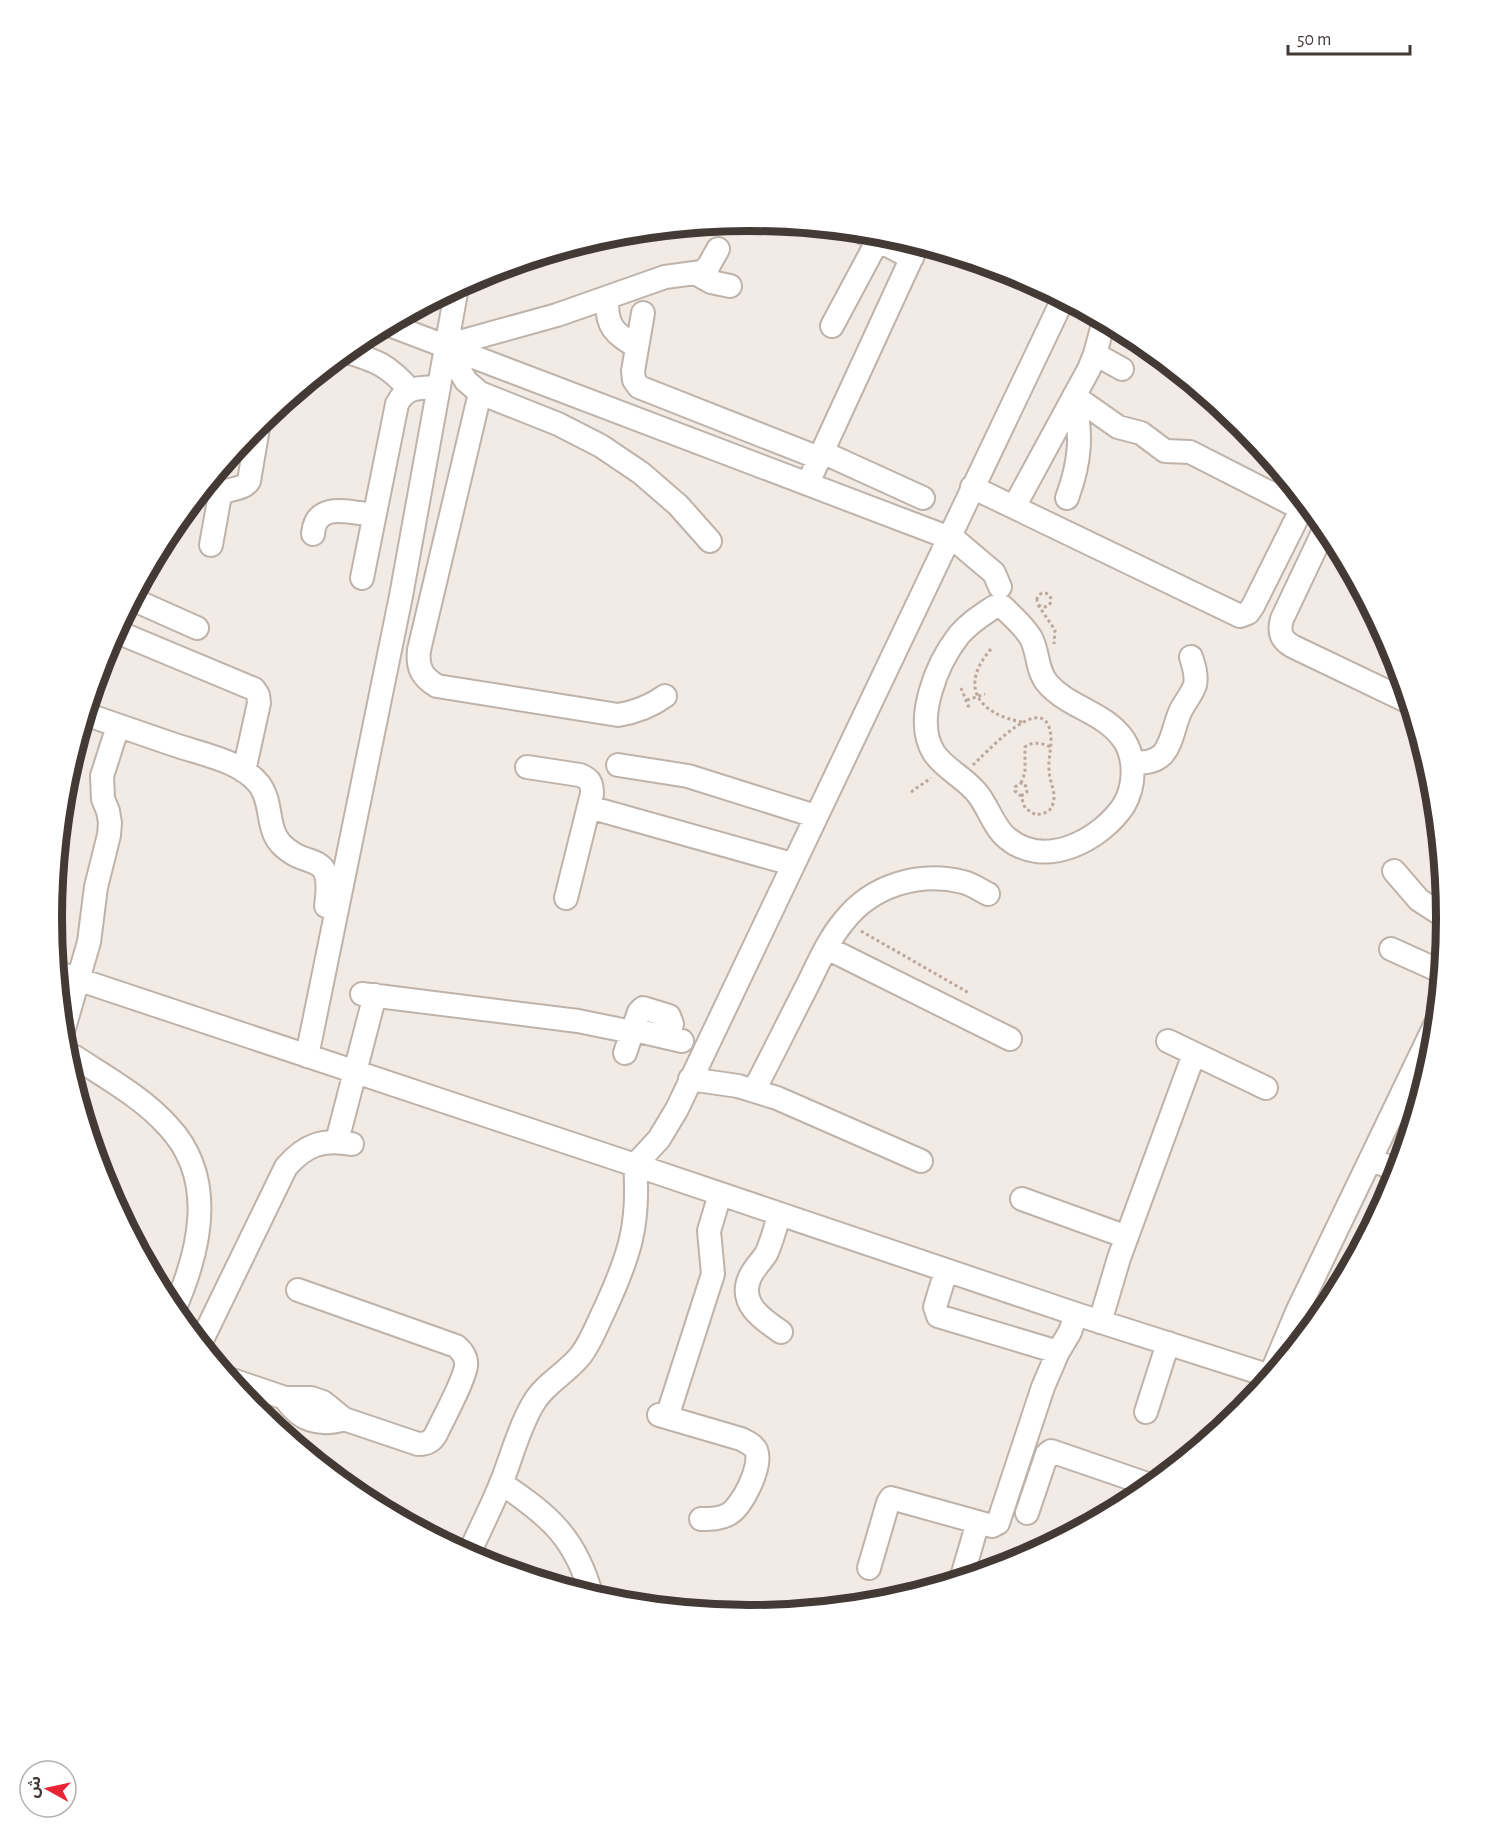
<svg xmlns="http://www.w3.org/2000/svg" width="1498" height="1837" font-family="'Alegreya Sans','Noto Sans Arabic',sans-serif">
	<style>
		.lines { fill: none; stroke-linecap: round; stroke-linejoin: round }
		.minor-casing { stroke: #beb3ab; stroke-width: 26 }
		.path { stroke: #bca89b; stroke-width: 3; stroke-dasharray: 3 3; stroke-linecap: butt }
		.minor { stroke: #fff; stroke-width: 22 }
		.rim { fill: none; stroke: #433a35; stroke-width: 8 }
	</style>
	<rect width="100%" height="100%" fill="#f1eae5"/>
	<g class="lines">
		<g class="minor-casing">
			<path id="minor" d="M862,232L912,258
				M695,273L711,282L730,286
				M607,298C606,327 614,333 637,347
				M643,313L633,371L634,380L639,387L819,458
				M387,324L955,540L994,573L1000,587
				M832,326L878,240
				M345,351C377,361 388,365 410,390
				M1095,354L1122,369
				M480,393L419,650C417,668 422,677 437,686L618,715C636,712 650,707 665,696
				M1074,396L1118,427L1141,433L1165,451L1190,452L1302,509
				M822,452L923,498
				M813,472L918,244
				M972,487L1240,616L1248,613L1253,606L1305,502
				M1067,498C1081,460 1082,435 1074,396
				M1014,507L1089,369L1095,354L1104,321
				M1326,526L1282,619C1278,633 1282,641 1294,647L1409,702
				M313,534C316,500 351,513 374,515
				M710,541L678,505L641,473L601,446L558,424L480,393L466,381L445,346L557,315L665,277L702,272L708,267L718,249
				M211,545L220,495C229,487 242,491 249,481L259,422
				M362,578L397,404C406,386 420,388 438,387
				M132,599L197,628
				M994,607C982,615 969,623 959,635C937,663 913,720 934,753C945,769 965,778 977,793C988,806 994,828 1007,838C1045,870 1101,840 1124,805C1135,786 1136,759 1124,740C1105,712 1069,708 1048,684C1036,670 1039,653 1031,638C1024,626 1013,617 1003,607
				M115,631L254,689L258,695L259,703L244,771
				M85,714C114,724 143,734 172,744C200,754 240,760 259,784C273,802 266,828 281,844C308,872 334,847 326,906
				M1132,762C1143,763 1154,763 1163,754C1173,742 1174,724 1181,710C1185,702 1192,694 1195,685C1197,675 1194,666 1191,657
				M618,765L688,776L815,816
				M527,767L580,775C590,779 592,783 592,794L566,898
				M589,807L792,864
				M1394,871L1419,900L1447,918
				M827,948L1010,1039
				M1391,949L1442,972
				M56,972L635,1165L1076,1314L1270,1376
				M362,994L578,1021L632,1032L639,1031L682,1041
				M62,1035L89,942L96,887L109,835L110,823L108,811L103,799L102,776L118,726
				M1168,1041L1266,1088
				M625,1053L639,1012L643,1008L669,1016L672,1024L668,1038
				M65,1055L75,1057C107,1078 143,1098 168,1126C218,1179 200,1252 173,1312
				M307,1056L401,596L457,287
				M690,1079L738,1086L777,1098L921,1161
				M754,1090C771,1058 787,1025 804,992C816,969 827,941 844,921C872,885 920,871 963,882C972,884 980,890 988,894
				M337,1141L375,995
				M1371,1159L1398,1171
				M1022,1199L1127,1237
				M780,1214C775,1227 772,1242 766,1254C761,1262 754,1268 750,1277C738,1303 762,1319 781,1332
				M946,1271L935,1307L938,1316L1058,1352
				M298,1290L456,1346C462,1351 467,1358 466,1366C464,1381 444,1417 437,1432C433,1441 428,1444 418,1444L344,1419L323,1402L311,1398H285C299,1420 319,1427 344,1419
				M1297,1312L1319,1319
				M1100,1322L1119,1258L1194,1054
				M200,1344L286,1167C306,1144 323,1139 352,1144
				M229,1379L285,1398
				M1268,1381L1297,1312L1437,1021
				M1146,1412L1168,1343
				M659,1415L741,1439C747,1442 752,1444 756,1450C763,1466 742,1506 729,1514C720,1519 711,1519 701,1519
				M667,1417L713,1274L709,1231L720,1194
				M501,1483C550,1516 576,1538 592,1597
				M1027,1513L1047,1454L1051,1451L1153,1486
				M468,1556C479,1531 492,1506 502,1481C512,1456 519,1427 533,1404C544,1384 567,1373 581,1355C591,1342 597,1325 604,1311C629,1257 640,1225 635,1165L659,1139L677,1109L1063,299
				M869,1568L888,1503L891,1498L992,1526L998,1523L1043,1387L1058,1352L1070,1332L1076,1314
				M961,1580L978,1522"/>
		</g>
		<path class="path" d="M1037 600a7 7 0 1 1 14 0a7 7 0 1 1-14 0Z
			M1038,605L1055,630L1054,644
			M991,649C958,687 979,714 1022,722
			M961,688L970,710
			M967,700L985,694
			M973,765C984,755 1038,695 1049,727C1054,741 1048,755 1049,769C1049,785 1061,797 1048,812L1036,815L1025,808L1021,796L1015,791V787L1021,783L1025,784L1027,792L1021,796
			M1021,783L1025,773V747C1033,741 1042,743 1050,747
			M911,792L931,778
			M861,931L969,993
			M814,1610C831,1593 856,1600 877,1604"/>
		<use href="#minor" class="minor"/>
	</g>
	<path d="M0 0H1498V1837H0ZM62 918a687 687 0 1 1 1374 0a687 687 0 1 1-1374 0Z" fill="#fff" fill-rule="evenodd"/>
	<path class="rim" d="M62 918a687 687 0 1 1 1374 0a687 687 0 1 1-1374 0Z"/>
	<g transform="translate(48 1789) rotate(278)"><circle r="28" fill="#ffffff" stroke="#b4b0ae" stroke-width="1.5"/>
	<path d="M0-4.5L10 22L0 15L-10 22Z" fill="#e92434"/>
	<text y="-9" font-size="16" font-weight="bold" text-anchor="middle" fill="#433a35">ش</text>
	</g>
	<path d="M1288 45v9h122v-9" fill="none" stroke="#433a35" stroke-width="3"/>
	<text x="1297" y="45" font-size="18" fill="#433a35" stroke="#ffffff" stroke-width="4.5" paint-order="stroke">50 m</text>
</svg>
